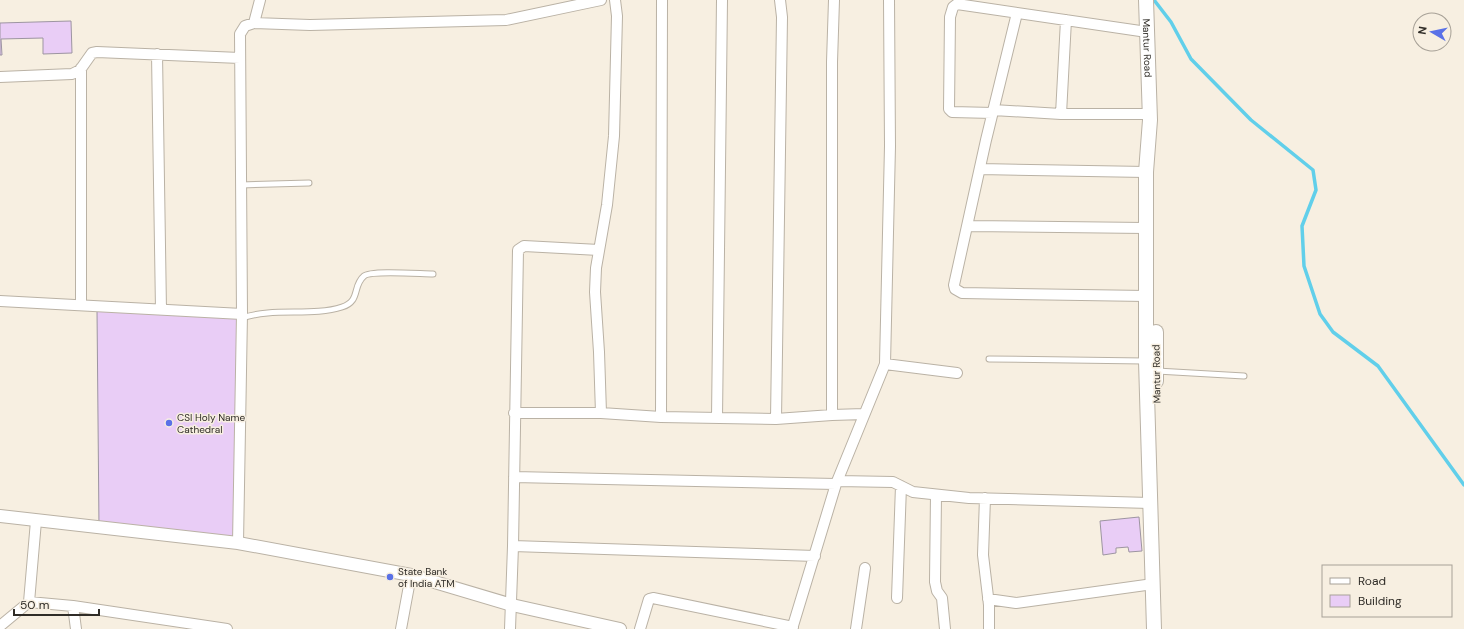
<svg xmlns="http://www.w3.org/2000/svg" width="1464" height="629" font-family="'DM Sans',sans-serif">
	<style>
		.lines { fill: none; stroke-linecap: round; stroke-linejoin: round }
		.stream { stroke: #61cfea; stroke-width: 3.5 }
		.building { fill: #e9cdf6; stroke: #9d95a1 }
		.service-casing { stroke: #bab2a5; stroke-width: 7 }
		.minor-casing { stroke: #bab2a5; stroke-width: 12 }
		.tertiary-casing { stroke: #bab2a5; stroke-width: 14 }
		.secondary-casing { stroke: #bab2a5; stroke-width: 16 }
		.service { stroke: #fff; stroke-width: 5 }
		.minor { stroke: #fff; stroke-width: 10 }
		.tertiary { stroke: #fff; stroke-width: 12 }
		.secondary { stroke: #fff; stroke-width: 14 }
		.poi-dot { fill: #5a71e7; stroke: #f7efe1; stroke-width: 1.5 }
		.labels { text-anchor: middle; stroke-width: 3; stroke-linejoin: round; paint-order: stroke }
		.street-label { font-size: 10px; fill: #2f2c27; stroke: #f7efe1 }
		.poi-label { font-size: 10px; fill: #2f2c27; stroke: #f7efe1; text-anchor: start }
	</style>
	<rect width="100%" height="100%" fill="#f7efe1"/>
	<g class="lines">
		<path class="stream" d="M1154,0L1171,22L1191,59L1251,120L1313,170L1316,190L1302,226L1304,266L1320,314L1333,332L1378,366L1464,485"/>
	</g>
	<path class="building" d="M71,21L72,53L43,54V38L1,39L2,55H0V23Z
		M97,310L241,318L238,543L99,528Z
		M1139,517L1142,551L1129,552L1128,547L1116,548V553L1103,555L1100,521Z"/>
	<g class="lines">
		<g class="service-casing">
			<path id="service" d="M241,185L309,183
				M242,318C274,307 312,317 342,307C361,301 352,286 364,276C371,270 421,274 433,274
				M989,359L1144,361
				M1157,371L1244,376"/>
		</g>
		<g class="minor-casing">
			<path id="minor" d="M662,0L661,417L776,419L832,415
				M834,0L832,62V415L864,414
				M1017,13L986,140L954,285L955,289L962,293L1146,296
				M254,23L260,0
				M157,54L161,310
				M0,77L72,74L80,70L92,53L97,52L240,58
				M993,110L1061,114H1149
				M993,113L952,112L949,109L950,17L953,7L957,4L1147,32
				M1061,114L1066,20
				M980,169L1146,172
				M967,226L1145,228
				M0,301L242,314
				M81,305V68
				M885,364L890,146L889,0
				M514,413H601L661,417
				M601,413L599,352L595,292L596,268L607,205L614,136L617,16L615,0
				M717,418L722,0
				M776,419L782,17L780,0
				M514,477L836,484
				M838,481L893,482L913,492L969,498L1150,503
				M936,495L935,582L937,591L942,598L945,629
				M985,498L983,555L989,605V629
				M238,543L242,314L240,34L245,26L254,23L310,25L506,20L601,0
				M513,546L815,556
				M897,598L901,486
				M988,599L1016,603L1153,584
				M29,602L36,521
				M73,606L76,629
				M0,626L29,602L73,606L227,629
				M401,629L411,575
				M510,629L513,546L518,250L524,246L599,250
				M640,629L649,599L653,598L793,627
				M792,629L836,484L885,364L957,373
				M856,629L865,568"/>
		</g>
		<g class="tertiary-casing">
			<path id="tertiary" d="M0,516L238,543L411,575L512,605L620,629"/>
		</g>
		<g class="secondary-casing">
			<g id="secondary">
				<path id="s1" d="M1146,0L1150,120L1146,172V361L1154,629"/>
				<path d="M1156,332V381"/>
			</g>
		</g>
		<use href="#service" class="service"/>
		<use href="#minor" class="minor"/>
		<use href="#tertiary" class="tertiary"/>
		<use href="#secondary" class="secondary"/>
	</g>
	<g class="poi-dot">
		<circle cx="169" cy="423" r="4"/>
		<circle cx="390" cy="577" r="4"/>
	</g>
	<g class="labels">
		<g class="street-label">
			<text dy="4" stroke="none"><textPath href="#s1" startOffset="48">Mantur Road</textPath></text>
			<text transform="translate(1156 374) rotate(-91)" y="4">Mantur Road</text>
		</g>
		<g class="poi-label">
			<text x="177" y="421">CSI Holy Name<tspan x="177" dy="12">Cathedral</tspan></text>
			<text x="398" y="575">State Bank<tspan x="398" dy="12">of India ATM</tspan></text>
		</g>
	</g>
	<rect x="1322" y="565" width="130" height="52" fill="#f7efe1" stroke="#a7a197"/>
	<rect x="1330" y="578" width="20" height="6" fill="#ffffff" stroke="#a7a197"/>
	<text x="1358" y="585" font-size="12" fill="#2f2c27">Road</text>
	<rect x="1330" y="595" width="20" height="12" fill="#e9cdf6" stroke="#a7a197"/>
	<text x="1358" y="605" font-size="12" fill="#2f2c27">Building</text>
	<g transform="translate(1432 32) rotate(279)"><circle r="19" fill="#f7efe1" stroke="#a7a197"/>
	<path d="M0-3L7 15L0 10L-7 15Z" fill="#5a71e7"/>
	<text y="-6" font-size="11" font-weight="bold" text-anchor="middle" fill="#2f2c27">N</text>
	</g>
	<path d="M14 609v6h85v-6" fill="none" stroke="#2f2c27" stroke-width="2"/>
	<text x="20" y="609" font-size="12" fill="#2f2c27" stroke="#f7efe1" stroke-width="3" paint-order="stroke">50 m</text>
</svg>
